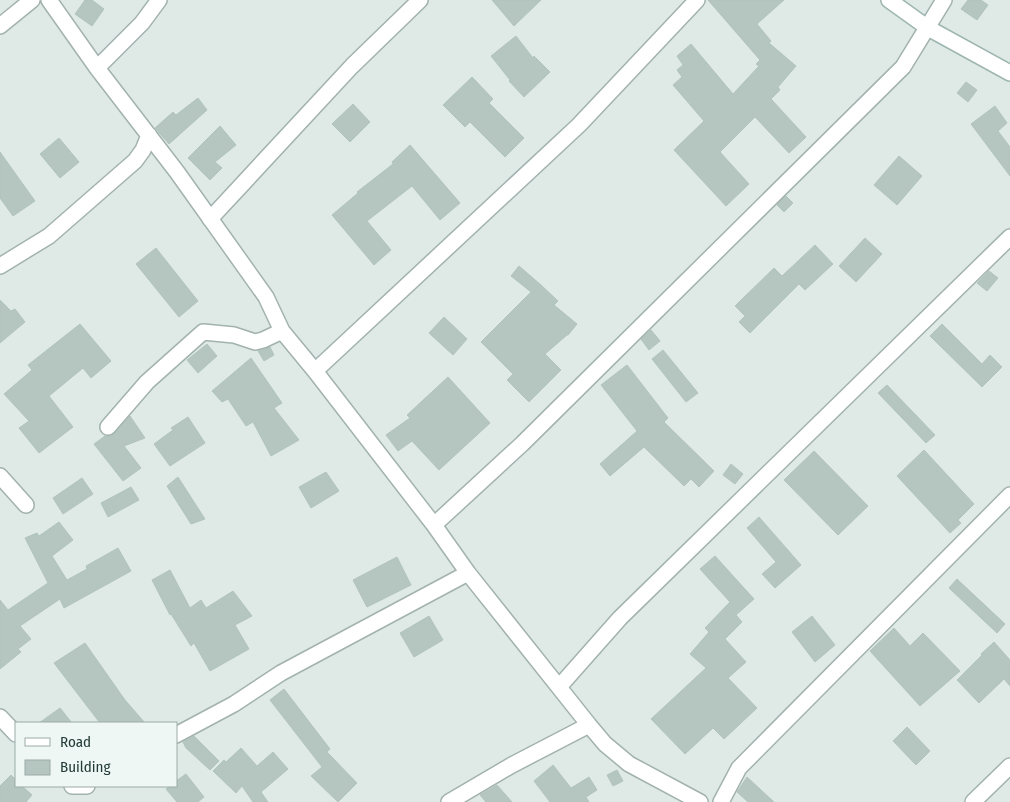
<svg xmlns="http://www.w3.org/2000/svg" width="1010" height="802" font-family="'Fira Sans Condensed',sans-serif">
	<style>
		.building { fill: #b5c5c0; stroke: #b2c4be }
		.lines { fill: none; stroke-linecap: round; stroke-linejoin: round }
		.street-casing { stroke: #a2b2ae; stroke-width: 18 }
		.secondary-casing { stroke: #9eb6b0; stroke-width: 18 }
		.street { stroke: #fff; stroke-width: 15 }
		.secondary { stroke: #fff; stroke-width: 15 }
	</style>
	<rect width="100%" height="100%" fill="#dfeae7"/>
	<path class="building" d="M85,0H92L104,9L92,26L75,14Z
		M492,0H541L514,26Z
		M708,0H784L757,24L771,41L769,43L796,66L778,87L780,90L771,99L806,137L789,153L755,117L720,152L749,184L726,206L674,150L704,121L673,85L682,77L677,70L683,65L677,56L691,44L733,94L759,66L756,64L760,60Z
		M968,0H981L988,5L977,20L961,9Z
		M516,36L533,58L534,56L550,72L524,97L509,81L510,80L491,56Z
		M472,77L493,99L489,103L524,138L505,157L470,122L465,127L443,105Z
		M966,82L977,90L968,102L957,93Z
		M198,98L207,110L169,144L155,128L173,112L176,115Z
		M353,104L370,122L350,142L332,124Z
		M995,106L1007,123L998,131L1010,147V176L971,124Z
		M220,126L236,145L215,162L222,168L210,180L188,158Z
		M59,138L79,162L60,178L40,154Z
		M410,145L460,203L440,220L412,186L367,221L391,250L374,265L332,215L358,193L357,192L393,164L392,162Z
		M0,152L35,201L13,216L0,198Z
		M899,156L922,176L897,205L874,185Z
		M786,196L793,203L784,212L777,205Z
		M865,238L882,254L856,282L839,266Z
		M815,245L833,264L805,290L799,284L750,333L739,322L745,316L735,306L774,268L782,276Z
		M156,248L198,301L179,317L136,264Z
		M519,266L541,285L558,301L554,305L577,324L568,335H567L545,354L561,370L529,402L507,380L513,374L481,342L531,292L511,276Z
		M989,271L998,278L987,291L977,283Z
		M0,300L11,311L15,309L25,322L0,343Z
		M444,317L467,339L453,355L429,333Z
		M80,324L111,361L91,378L83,368L49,396L73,427L39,453L19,428L29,421L4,394L32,370L28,365Z
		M942,324L982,364L990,355L1002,367L982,387L930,336Z
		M651,330L660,341L649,350L641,339Z
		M207,344L217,356L198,373L187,360Z
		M270,347L274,355L264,361L258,351Z
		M663,350L698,393L686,402L652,359Z
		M251,358L282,403L274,408L299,440L271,456L253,422L246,426L228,399L222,402L212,391Z
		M627,365L668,418L664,422L714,471L699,487L691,479L684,486L644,447L610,476L600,464L637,431L601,385Z
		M448,377L490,423L439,470L412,441L398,451L386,435L410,418L407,415Z
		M887,385L935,435L926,443L878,393Z
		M130,416L145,438L124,446L141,468L123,481L94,444L105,436H111L115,433Z
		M188,417L205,443L170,466L154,444L173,430L171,428Z
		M924,450L974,504L958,520L961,523L950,533L897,476Z
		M814,451L868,506L838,535L784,480Z
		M731,464L743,474L735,484L723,475Z
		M326,472L339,491L311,508L299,487Z
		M178,477L205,519L191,524L167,486Z
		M82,478L93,494L63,514L53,498Z
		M131,487L139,500L108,517L101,503Z
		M759,517L801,565L775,588L762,574L776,562L747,528Z
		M59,522L73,540L52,556L67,580L87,569L86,566L118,548L131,571L64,608L60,599L20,626L31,639L18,649L21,652L0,669V600L8,610L48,583L25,538L37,533L39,536Z
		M715,556L754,599L736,615L742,622L725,639L746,662L728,678L757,708L724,739L713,728L685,754L651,719L706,668L690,654L709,632L705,628L730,602L700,569Z
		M397,557L411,585L367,607L353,580Z
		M170,570L190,608L201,600L206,608L233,591L252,616L235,625L249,649L210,671L194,643L191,646L171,614L170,615L152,580Z
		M957,579L1005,624L997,633L949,588Z
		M429,616L443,640L414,657L400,633Z
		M812,616L835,645L815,662L792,632Z
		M894,628L910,646L923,633L960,671L920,706L870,651Z
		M994,642L1010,660V686L1004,679L979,703L957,680L982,655L981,654Z
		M85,643L125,700L145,723H100L54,663Z
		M284,689L330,749L327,752L357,783L338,802L311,776L322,767L270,700Z
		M60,708L72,723H39Z
		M907,727L930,751L916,765L893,741Z
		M194,736L219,761L210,770L186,748L183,742Z
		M241,748L257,766L273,752L288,769L261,792L268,802H253L242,786L236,793L213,771L224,760L226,762Z
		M553,765L571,788L589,777L597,790L586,797L589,802H550L534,781Z
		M617,770L623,781L613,786L607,775Z
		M186,774L204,797L198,802H177L166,789L170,786H176V781Z
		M11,775L16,780V786H22L32,795L26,802H0V786Z
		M747,777L774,802H748L737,792Z
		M497,785L512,802H486L480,795Z"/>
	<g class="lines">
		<g class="street-casing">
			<path id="street" d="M49,0L97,68L177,172L266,297L282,331L315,371L434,525L468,573L589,725L605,744L629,764L700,802
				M0,26L32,0
				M97,68L142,23L159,0
				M210,219L352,66L420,0
				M0,266L49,236L135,161L143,150L149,135
				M315,371L579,125L697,0
				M108,427L147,382L203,332L234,335L255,342L263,340L282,331
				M0,476L26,505
				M434,525L522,444L903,67L944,0
				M559,687L620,618L1010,237
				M0,717L16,734
				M176,735L234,704L281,673L468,573
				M72,786H87
				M449,802L512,765L589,725
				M721,802L739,768L1010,495
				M973,802L1010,766"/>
		</g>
		<g class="secondary-casing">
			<path id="secondary" d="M889,0L928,28L1010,73"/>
		</g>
		<use href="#street" class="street"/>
		<use href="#secondary" class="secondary"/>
	</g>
	<rect x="15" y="722" width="162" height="65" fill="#eff7f4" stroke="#9caba8"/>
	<rect x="25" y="738" width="25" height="8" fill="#ffffff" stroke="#9caba8"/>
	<text x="60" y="747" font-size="15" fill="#203a36">Road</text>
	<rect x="25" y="760" width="25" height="15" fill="#b5c5c0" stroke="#9caba8"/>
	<text x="60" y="772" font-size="15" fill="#203a36">Building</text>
</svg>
